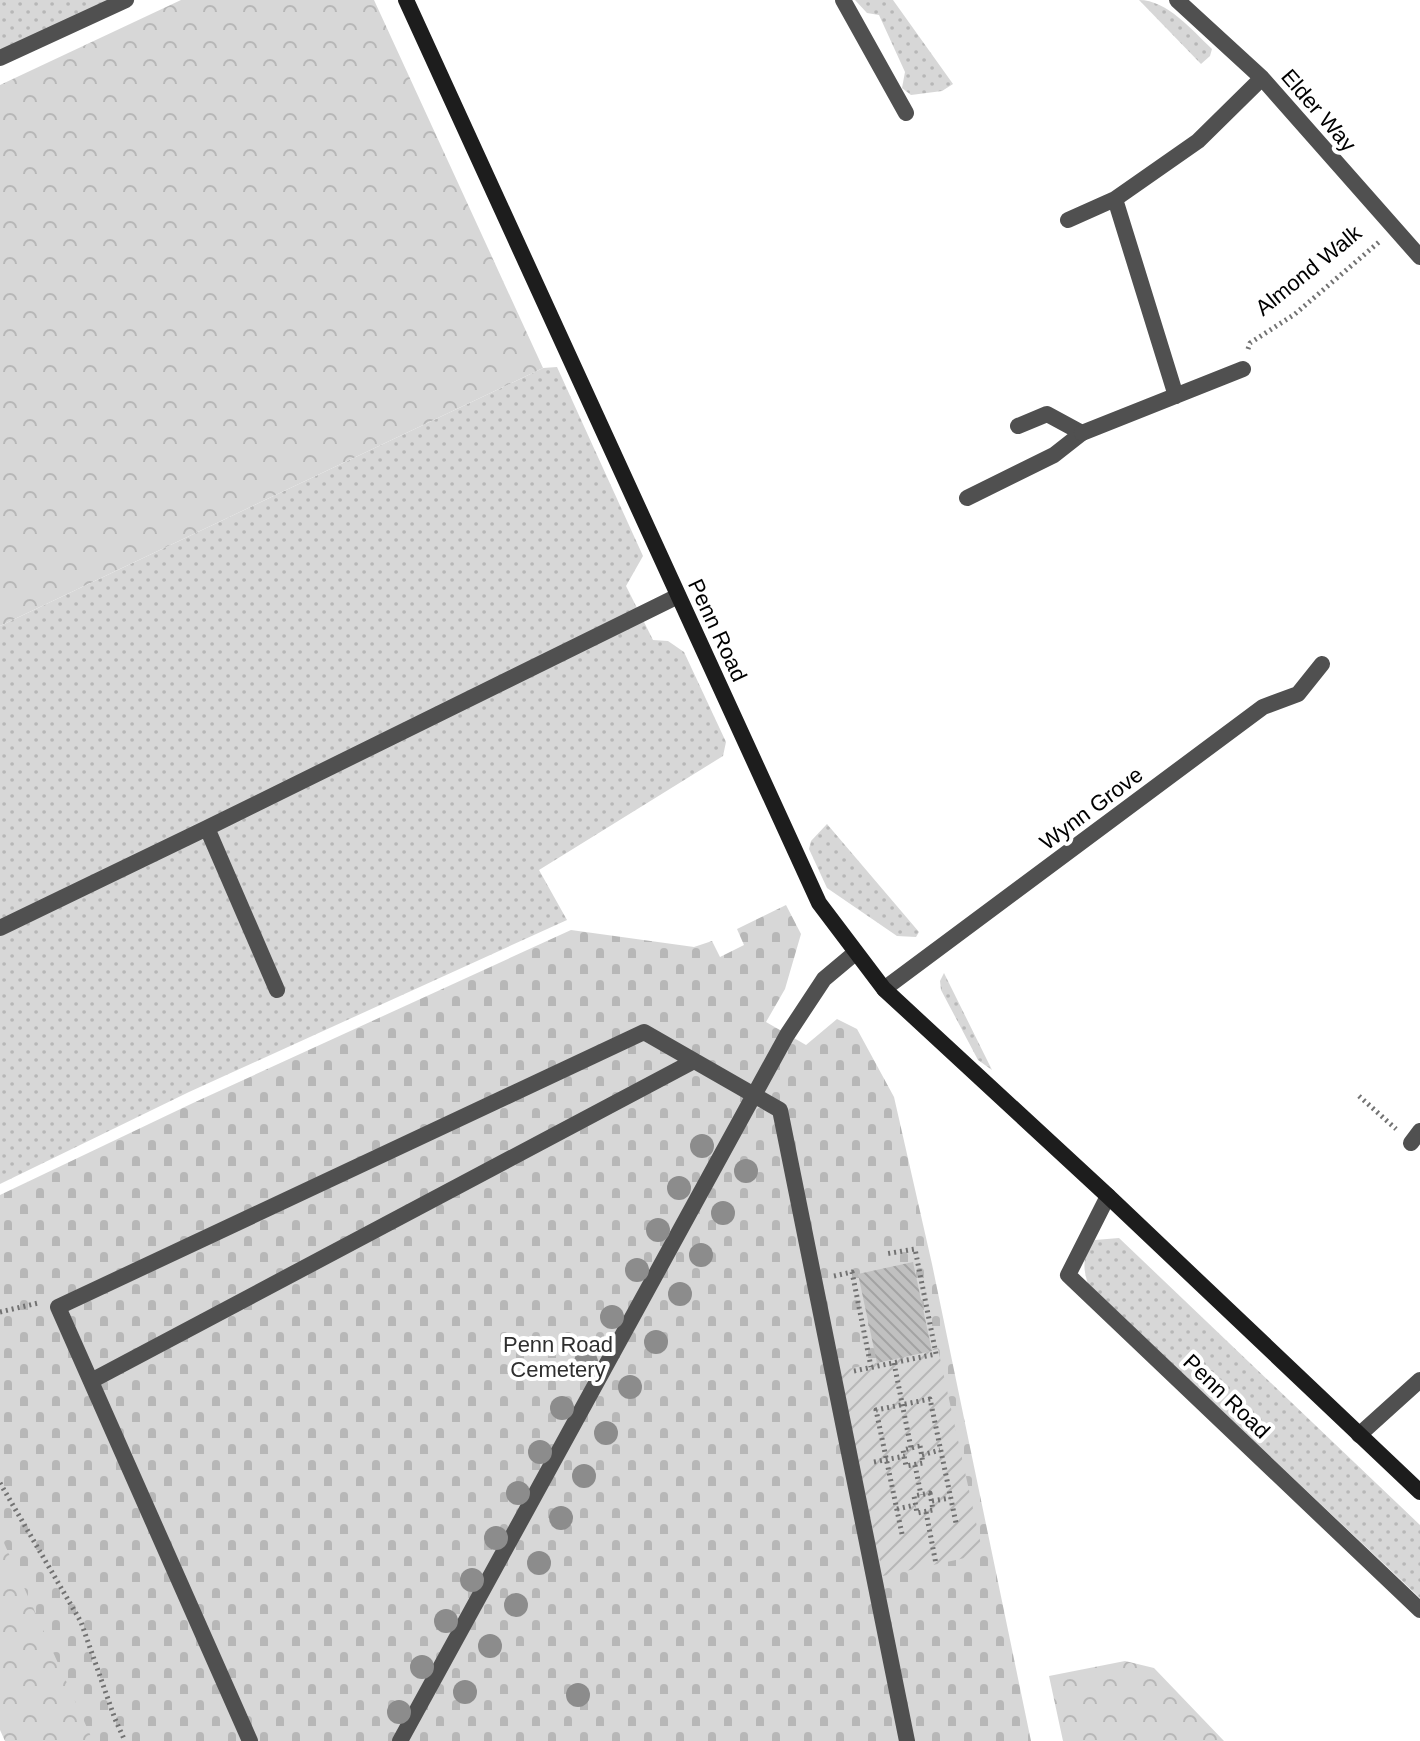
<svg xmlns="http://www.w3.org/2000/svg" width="1420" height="1741" font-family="Arial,sans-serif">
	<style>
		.grass { fill: url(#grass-dots) }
		.forest { fill: url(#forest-crowns) }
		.cemetery { fill: url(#cemetery-stones) }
		.garden { fill: url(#garden-furrows) }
		.building { fill: url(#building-back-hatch) }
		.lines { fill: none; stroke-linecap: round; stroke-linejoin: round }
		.path { stroke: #727272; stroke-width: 5; stroke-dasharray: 2 4; stroke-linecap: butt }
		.lane { stroke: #505050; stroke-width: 16 }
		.street { stroke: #505050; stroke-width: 16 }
		.secondary { stroke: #1d1d1d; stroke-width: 16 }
		.tree { fill: #8c8c8c }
		.labels { text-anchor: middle; stroke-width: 8; stroke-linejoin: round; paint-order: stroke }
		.street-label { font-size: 22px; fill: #000; stroke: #fff }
		.park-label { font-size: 22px; fill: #2e2e2e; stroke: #fff }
	</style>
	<defs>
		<pattern id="grass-dots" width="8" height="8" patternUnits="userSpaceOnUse" patternTransform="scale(2)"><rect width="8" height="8" fill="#d7d7d7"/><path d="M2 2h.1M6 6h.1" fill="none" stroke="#b7b7b7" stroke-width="1.8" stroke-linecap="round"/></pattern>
		<pattern id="forest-crowns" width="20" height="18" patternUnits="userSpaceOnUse" patternTransform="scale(2)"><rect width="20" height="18" fill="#d7d7d7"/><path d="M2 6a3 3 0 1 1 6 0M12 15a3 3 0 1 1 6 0" fill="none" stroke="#b7b7b7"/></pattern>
		<pattern id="cemetery-stones" width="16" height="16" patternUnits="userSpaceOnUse" patternTransform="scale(2)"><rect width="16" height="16" fill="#d7d7d7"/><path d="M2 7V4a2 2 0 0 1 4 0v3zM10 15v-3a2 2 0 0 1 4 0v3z" fill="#b7b7b7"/></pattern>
		<pattern id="garden-furrows" width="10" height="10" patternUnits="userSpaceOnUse" patternTransform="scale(2)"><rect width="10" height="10" fill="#d7d7d7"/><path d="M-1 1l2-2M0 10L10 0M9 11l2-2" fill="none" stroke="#b7b7b7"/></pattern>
		<pattern id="building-back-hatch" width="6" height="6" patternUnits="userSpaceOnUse" patternTransform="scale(2)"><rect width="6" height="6" fill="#c0c0c0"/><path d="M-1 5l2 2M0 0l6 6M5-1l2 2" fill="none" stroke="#a3a3a3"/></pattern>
	</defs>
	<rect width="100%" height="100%" fill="#fff"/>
	<path class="grass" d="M0,0H135L0,63Z
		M855,0H893L953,84L942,91L911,95L902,88L905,72L879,15L867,13Z
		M1139,0C1167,0 1192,30 1212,49L1210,56L1201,64Z
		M557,367L643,556L626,586L653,640L668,641L684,652L726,742L723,756L539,870L567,920L189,1092L0,1184V626L543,368Z
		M827,824L919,932L916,937L897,936L827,888L809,849L811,841Z
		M944,973L992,1070L978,1060L941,990L940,981Z
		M1119,1238L1420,1525V1598L1088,1284C1082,1265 1083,1256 1095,1240Z"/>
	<path class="forest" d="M181,0H374L543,368L0,626V85Z
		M0,1507L107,1741H5L0,1730Z
		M1125,1661L1154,1668L1224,1741H1063L1049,1676Z"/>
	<path class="cemetery" d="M786,905L801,934L785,989L766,1022L806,1045L837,1019L857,1029L894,1097L932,1264L1031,1741H93L0,1534V1195L193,1103L571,930L694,947L712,941L720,957L744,945L737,929Z"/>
	<path class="garden" d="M938,1349L983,1554L883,1576L839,1371Z"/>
	<path class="building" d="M913,1262L932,1351L877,1363L858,1274Z"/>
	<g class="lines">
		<path class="path" d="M1248,349L1250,343L1295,314L1379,242
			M1359,1096L1396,1129
			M834,1276L852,1272L871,1367
			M0,1312L38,1303
			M894,1363L911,1448
			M854,1371L936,1354L915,1249L885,1254
			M920,1446L923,1463L906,1466L903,1450Z
			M922,1455L940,1450
			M874,1462L905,1456
			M915,1465L921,1495
			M0,1483L81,1622L115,1719L125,1741
			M930,1493L933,1510L917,1513L914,1496Z
			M932,1501L950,1498
			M897,1509L915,1505
			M926,1512L936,1564
			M902,1534L876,1410L930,1399L956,1523"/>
		<path class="lane" d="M0,58L126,0
			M967,498L1054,455L1082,433L1047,414L1018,426
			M207,828L678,596
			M0,928L207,828L277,990
			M1411,1143L1420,1131
			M91,1381L694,1061
			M250,1741L58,1307L644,1032L780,1110L907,1741
			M400,1741L787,1035L824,979L855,953"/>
		<path class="street" d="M843,0L906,113
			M1177,0L1262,78L1420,257
			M1068,220L1115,199
			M1176,396L1115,199L1198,141L1262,78
			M1082,433L1243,369
			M884,989L1263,707L1298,694L1322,664
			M1108,1196L1068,1275L1420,1610
			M1359,1435L1420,1380"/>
		<path class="secondary" d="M406,0L819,903L884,989L1108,1196L1420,1492"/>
	</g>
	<g class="tree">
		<circle cx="702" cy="1146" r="12"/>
		<circle cx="746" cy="1171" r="12"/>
		<circle cx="679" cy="1188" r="12"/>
		<circle cx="723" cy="1213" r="12"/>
		<circle cx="658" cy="1230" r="12"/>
		<circle cx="701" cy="1255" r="12"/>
		<circle cx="637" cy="1270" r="12"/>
		<circle cx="680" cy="1294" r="12"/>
		<circle cx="612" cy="1317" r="12"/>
		<circle cx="656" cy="1342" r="12"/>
		<circle cx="586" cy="1362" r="12"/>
		<circle cx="630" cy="1387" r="12"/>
		<circle cx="562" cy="1408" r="12"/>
		<circle cx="606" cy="1433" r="12"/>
		<circle cx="540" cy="1452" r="12"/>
		<circle cx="584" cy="1476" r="12"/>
		<circle cx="518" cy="1493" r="12"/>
		<circle cx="561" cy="1518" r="12"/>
		<circle cx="496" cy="1538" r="12"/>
		<circle cx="539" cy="1563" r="12"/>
		<circle cx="472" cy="1580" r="12"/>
		<circle cx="516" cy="1605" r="12"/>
		<circle cx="446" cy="1621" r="12"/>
		<circle cx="490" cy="1646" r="12"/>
		<circle cx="422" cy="1667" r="12"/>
		<circle cx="465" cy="1692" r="12"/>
		<circle cx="578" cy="1695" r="12"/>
		<circle cx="399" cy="1712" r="12"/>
	</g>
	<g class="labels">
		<g class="street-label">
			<text transform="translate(1319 110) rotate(49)" y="8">Elder Way</text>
			<text transform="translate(1308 270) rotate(-39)" y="8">Almond Walk</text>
			<text transform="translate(718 630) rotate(65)" y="8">Penn Road</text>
			<text transform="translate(1091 808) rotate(-37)" y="8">Wynn Grove</text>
			<text transform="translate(1227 1396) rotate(44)" y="8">Penn Road</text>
		</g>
		<g class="park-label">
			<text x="558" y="1352">Penn Road<tspan x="558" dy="25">Cemetery</tspan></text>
		</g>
	</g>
</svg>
